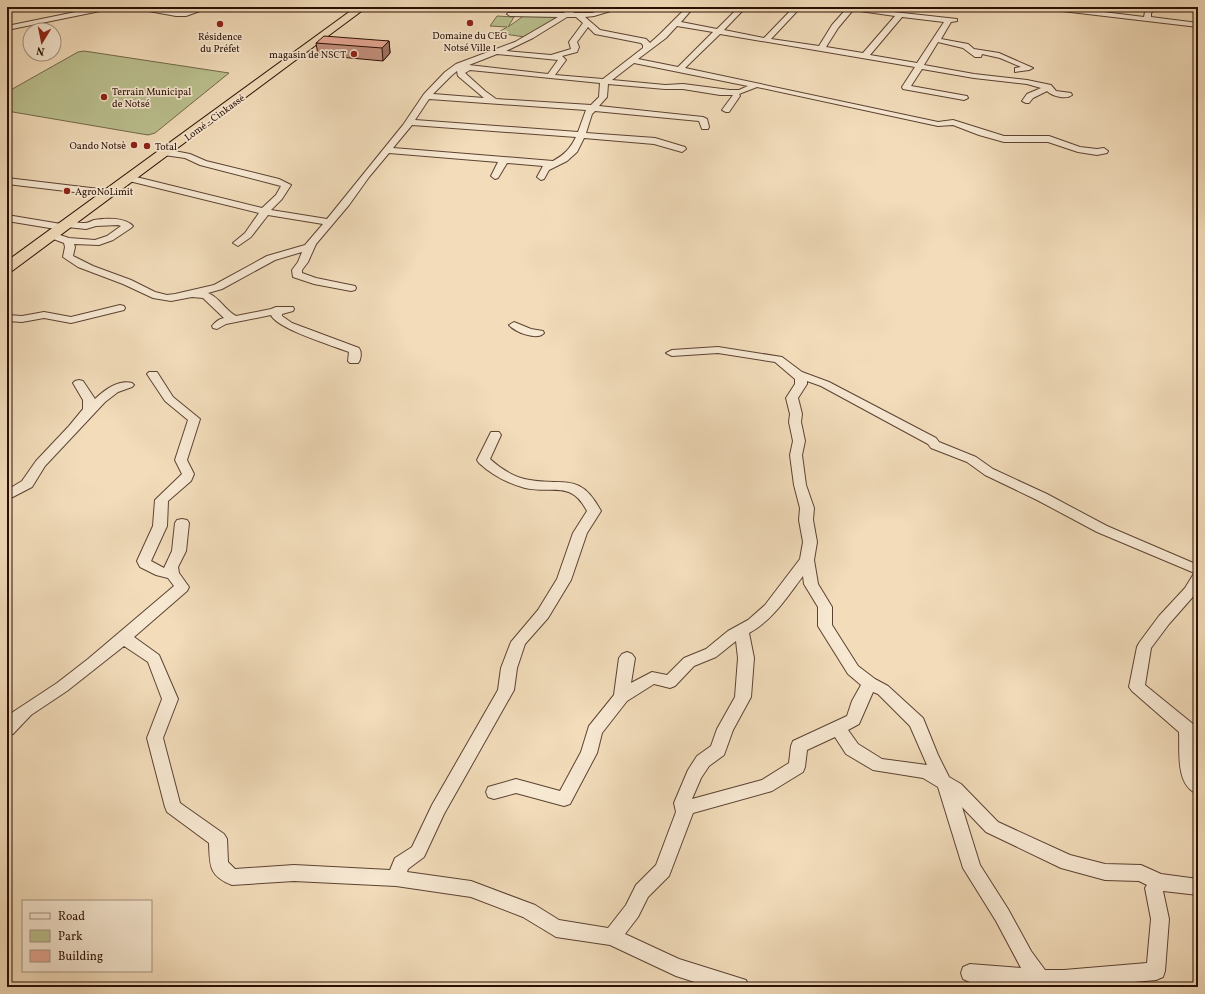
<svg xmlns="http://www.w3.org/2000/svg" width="1205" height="994" font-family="Vollkorn,serif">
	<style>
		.green { fill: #bbc08f; stroke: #72684a }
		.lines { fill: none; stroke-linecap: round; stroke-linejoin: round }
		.minor-casing { stroke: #5c4232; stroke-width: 2 }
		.highway-casing { stroke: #2a0f04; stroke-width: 2 }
		.minor { fill: #f7e8d2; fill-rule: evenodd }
		.highway { fill: #f2dcba; fill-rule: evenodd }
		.wall { fill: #c5907e; stroke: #2a0f04 }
		.shaded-wall { fill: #a07567; stroke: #2a0f04 }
		.building { fill: #e5a793; stroke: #2a0f04 }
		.poi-dot { fill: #8f2418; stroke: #f7e8d2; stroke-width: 1.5 }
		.labels { text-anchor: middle; stroke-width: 3.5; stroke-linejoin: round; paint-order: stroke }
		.far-poi-label { font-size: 10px; fill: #2a0f04; stroke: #f7e8d2; text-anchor: start }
		.far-street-label { font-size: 10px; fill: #2a0f04; stroke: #f7e8d2 }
	</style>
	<rect width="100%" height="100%" fill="#f2dcba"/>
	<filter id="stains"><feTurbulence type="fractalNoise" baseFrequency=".005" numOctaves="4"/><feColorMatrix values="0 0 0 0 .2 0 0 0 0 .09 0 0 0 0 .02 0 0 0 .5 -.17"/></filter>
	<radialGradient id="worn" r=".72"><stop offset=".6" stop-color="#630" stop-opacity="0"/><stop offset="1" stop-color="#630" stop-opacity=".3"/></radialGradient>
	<path class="green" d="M528,7H570L562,14H533L528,12Z
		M525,15L559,16L525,37L497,33L507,27L490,26L497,16L514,17L508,27Z
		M84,51L229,73L155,133L148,135L7,111V92L78,52Z"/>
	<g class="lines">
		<g class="minor-casing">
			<path id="minor" d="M100,7H113L110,9L7,30V26Z
				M135,7C149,7 163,11 178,12C189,12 200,7 211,7L186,16H176L138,9Z
				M572,7H579L573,13H592L613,7H624L594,16L585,17L600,30L646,39L650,43L660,34L687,7H694L681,22L717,29L739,7H746L724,30L764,38L794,7H801L771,39L819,46L832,25L848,7L957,19V21L951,22L941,39L968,44L974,49L999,53L1033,68L1029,70L1015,72V68L1021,67L1000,58L982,54L981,57H975L963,48L938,42L924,65L974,74L1027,80L1051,85L1056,91L1071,93L1072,95C1066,100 1052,96 1047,91L1033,98L1029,103H1026L1022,101L1027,94L1041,88L1027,84L974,78L922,69L911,86L967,96L968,98L964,100L903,89L902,87L915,67L720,34L685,68L938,122L953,120L1004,136H1049L1080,147L1097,149L1104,148L1108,151L1107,153L1097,155L1078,152L1048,142H1004L979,135L953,125L938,126L757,87L739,94L740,96L729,112H726L722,110L733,95H720L683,89H665L608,84L607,97L599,106L703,117L707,119L709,127L708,129H702L699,121L595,111L592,114L586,133L655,138L685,147L686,149L682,152L654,144L584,138L577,152L567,161L549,170L544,179L541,180L537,177L543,166L507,163L498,178L495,179L491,176L498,162L389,153L369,177L349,205L316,244L308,262L302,270V273L316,278L355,286L356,288L355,290L351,291L314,284L293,277L292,270L298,262L302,252L275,260L222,289L208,293C220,298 225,310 236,316L271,309L276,307H293L294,309L293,311L282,314V316L292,323L359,348C362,352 361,360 358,363H350L348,361L349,352C334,346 277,329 271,315L226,324L217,329L213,328L212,326C215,322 219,319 224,318L203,298L192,297L171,301L153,298L123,284L78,267L63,257L65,247L64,243L48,237L46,235L51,232L69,238L95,240L107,236L121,226L118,225L96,226L86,229L67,227L62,230L7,221V215L61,224C67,218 77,224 85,223C88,223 91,221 94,220C105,218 125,217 133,226L131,228L113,240L99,245L74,244L75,247L73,256L93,266L131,280L155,292L167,295L175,294L214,285L267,256L305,245L323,224L268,215L251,237L238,246L233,243L245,233L259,213L125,180L124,178L125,176L128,175L262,208L276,195L281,186L200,165L185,158L164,155L160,152L164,149L190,154L206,161L279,179L291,185L282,199L271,210L327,219L403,125L424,94L445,72L456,64L515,42L558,17L510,16L507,14L508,13H564ZM853,10L895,16L863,53L826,47L838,28ZM567,17H576L583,23L569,42L571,49L551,55L506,51L533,38ZM902,17L944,22L917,63L870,55ZM677,26L713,32L678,67L638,59L666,38ZM588,27L595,34L641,43L643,45V48L603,79L555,75L566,60L562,56L577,52L579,47L577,42ZM497,54L558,60L548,74L469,65ZM634,63L748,86L739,90H730L683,84L665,85L612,80ZM470,70L600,83L599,97L591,105L496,99L485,91L465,73ZM457,71L458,76L484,98L433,94L451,76ZM429,99L586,110L578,132L415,120ZM412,125L576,137C570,149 564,155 553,161L393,148Z
				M1042,7H1063L1144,17L1145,12L1147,9L1146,7H1152L1154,10L1151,13V17L1198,23V27L1045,9Z
				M7,178L108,190L113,193L108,196L7,184Z
				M120,305L124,306L125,308L124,310L71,323L44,318L22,322L7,321V315L22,316L44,312L71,317Z
				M514,322L531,329L543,331L544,333C537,341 515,332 509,325Z
				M718,347L782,357L802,372L829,382L936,438L939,442L976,457L993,469L1047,494L1107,526L1198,565V591L1169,624L1151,648L1145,685L1193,724L1195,729L1198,794C1175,786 1180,751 1179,732L1132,691L1129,687L1137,647L1139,643L1159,616L1185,588L1193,575L1197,574L1097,532L1037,500L985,475L967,462L931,448L928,444L821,386L807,381V384L798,398L802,414L801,422L805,441L802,455L806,485L814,508L813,520L817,542L814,560L818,584L832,607V625L858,666L875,679L888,686L923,718L938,755L949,777L961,784L998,822L1070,855L1105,864L1141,865L1161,874L1198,879V895L1163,891L1169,919L1165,971L1163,977L1156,980L1077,987H1027L970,982L963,979L961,973L963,967L970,964L1021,968L996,921L963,868L938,787L923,778L873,770L846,754L835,737L807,750L805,767L803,772L772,791L693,813L669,876L648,897L638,917L625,934L679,959L746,980L749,987H710L676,976L610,945L556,937L523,917L471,897L396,886L294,881L232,885C208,876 210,864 209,843L167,812L165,807L147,738L162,699L148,662L124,646L67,691L31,715L13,734L7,735V718L13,712L57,683L88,659L174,586L168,578L156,575L140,567L137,561L153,526L155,500L182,474L175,460L188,420L165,401L147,374L149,372H157L173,397L200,419L187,460L194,474L191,481L168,501L167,526L151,561L164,568L172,551L175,523L177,520L182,519L187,520L189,523L186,551L178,567L179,573L189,587L187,591L134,637L159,655L178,699L163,738L180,803L224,834L227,839L228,862L235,869L294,865L390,870L395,858L412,847L432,805L498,690L501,668L511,642L538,610L557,579L573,533L587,511C571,480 553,494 525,488C507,483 492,475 479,463L477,460L491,432H499L501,435L490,459C501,469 515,478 530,480C565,486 580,472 601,511L587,533L571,580L548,618L525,644L517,668L514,690L444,814L424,857L408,869L407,872L471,881L535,905L559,920L608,928L626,905L636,885L656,865L676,812L674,803L688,770L697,756L711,746L717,729L735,697L738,658L736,641L716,657L694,666L675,686L670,688L654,684L627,701L602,733L597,753L570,804L564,806L516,793L494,799L488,797L486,792L488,787L516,779L560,791L581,752L589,726L614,695L619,658L622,654L627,652L632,654L635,658L631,683L652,672L667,675L684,658L706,649L728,631L748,620L765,605L800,559L803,542L799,520L800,508L794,485L790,455L793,441L789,422L790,414L786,398L795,384V379L775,362L718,353L672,356L666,353L672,350ZM803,576L804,584L818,607V626L848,674L861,685L852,701L847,716L793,741L791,746L789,763L762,780L692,799L701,778L709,766L724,755L733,730L751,697L754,658L749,633C773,620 787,597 803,576ZM873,692L878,694L910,726L927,765L882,759L858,744L848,730L859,724ZM962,807L986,832L1061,868L1105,880L1139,881L1147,885L1145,888L1151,919L1147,963L1064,970H1045L1031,951L1008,909L980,865Z
				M79,380L83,381L95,399C104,390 119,379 132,383L134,385L132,387L118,392L105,402L45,466L32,487L7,500V490L22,481L36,461L69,426L83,409V400L73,383L75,381Z"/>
		</g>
		<g class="highway-casing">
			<path id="highway" d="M356,7H367L12,271L7,272V261Z"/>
		</g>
		<use href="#minor" class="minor"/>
		<use href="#highway" class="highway"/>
	</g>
	<path class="wall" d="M389,41L390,53L383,61L318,55L316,43Z"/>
	<path class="shaded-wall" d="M389,41L390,53L383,61L382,48Z"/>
	<path class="building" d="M324,36L389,41L382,48L316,43Z"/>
	<g class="poi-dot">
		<circle cx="470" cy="23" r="4"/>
		<circle cx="220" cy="24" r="4"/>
		<circle cx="354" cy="54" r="4"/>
		<circle cx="104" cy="97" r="4"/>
		<circle cx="134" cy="145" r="4"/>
		<circle cx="147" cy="146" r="4"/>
		<circle cx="67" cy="191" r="4"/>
	</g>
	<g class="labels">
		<g class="far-poi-label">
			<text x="470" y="39" text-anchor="middle">Domaine du CEG<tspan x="470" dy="12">Notsé Ville 1</tspan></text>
			<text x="220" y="40" text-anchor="middle">Résidence<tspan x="220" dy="12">du Préfet</tspan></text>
			<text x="346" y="58" text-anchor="end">magasin de NSCT</text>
			<text x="112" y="95">Terrain Municipal<tspan x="112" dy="12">de Notsé</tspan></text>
			<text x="126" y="149" text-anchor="end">Oando Notsè</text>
			<text x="155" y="150">Total</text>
			<text x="75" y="195">AgroNoLimit</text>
		</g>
		<g class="far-street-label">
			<text transform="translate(214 117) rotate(-36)" y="4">Lomé - Cinkassé</text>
		</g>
	</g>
	<rect width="1205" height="994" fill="none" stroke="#f2dcba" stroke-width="24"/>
	<rect x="8" y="8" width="1189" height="978" fill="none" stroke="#2a0f04" stroke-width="2"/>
	<rect x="12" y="12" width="1181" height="970" fill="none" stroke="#2a0f04"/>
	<rect x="22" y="900" width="130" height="72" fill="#f7e8d2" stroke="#a59180"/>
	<rect x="30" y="913" width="20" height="6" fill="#f7e8d2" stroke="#a59180"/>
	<text x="58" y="920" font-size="12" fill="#2a0f04">Road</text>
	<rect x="30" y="930" width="20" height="12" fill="#bbc08f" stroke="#a59180"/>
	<text x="58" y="940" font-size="12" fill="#2a0f04">Park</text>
	<rect x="30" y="950" width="20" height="12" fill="#e5a793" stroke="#a59180"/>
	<text x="58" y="960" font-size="12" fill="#2a0f04">Building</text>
	<g transform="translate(42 42) rotate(190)"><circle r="19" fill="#f7e8d2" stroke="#a59180"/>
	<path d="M0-3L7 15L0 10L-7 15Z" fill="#8f2418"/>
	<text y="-6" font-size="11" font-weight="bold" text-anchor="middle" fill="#2a0f04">N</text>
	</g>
	<rect width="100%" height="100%" filter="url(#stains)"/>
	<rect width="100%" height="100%" fill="url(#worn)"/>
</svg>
